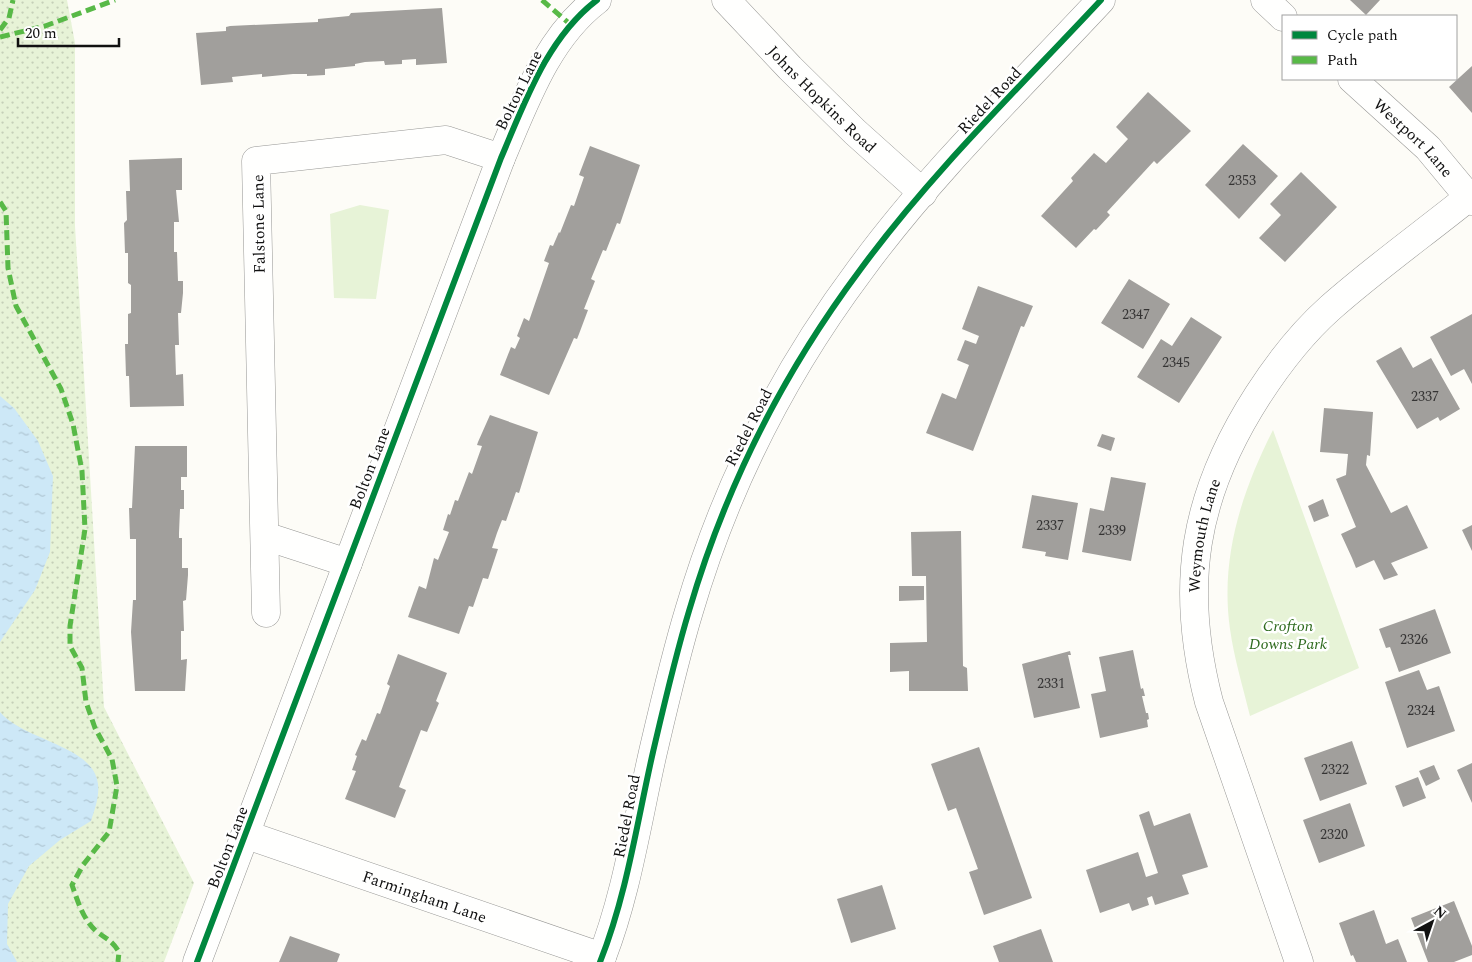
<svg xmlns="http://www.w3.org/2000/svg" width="1472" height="962" font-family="Spectral,serif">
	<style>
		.grass { fill: url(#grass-dots) }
		.park { fill: #e7f3d7 }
		.water { fill: url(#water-ripples) }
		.building { fill: #a19f9c }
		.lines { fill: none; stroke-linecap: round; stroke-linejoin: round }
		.minor-casing { stroke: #979795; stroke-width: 29 }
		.tertiary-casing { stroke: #979795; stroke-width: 29 }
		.minor { stroke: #fffffe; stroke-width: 28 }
		.tertiary { stroke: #fffffe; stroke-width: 28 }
		.quiet { stroke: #58b947; stroke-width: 5; stroke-dasharray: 10 5; stroke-linecap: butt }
		.cycleway-casing { stroke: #fff; stroke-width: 9 }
		.cycleway { stroke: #00873e; stroke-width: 6 }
		.labels { text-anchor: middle; stroke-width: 5; stroke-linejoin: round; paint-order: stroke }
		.number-label { font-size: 14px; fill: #353434 }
		.street-label { font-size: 16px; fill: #111; stroke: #fff }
		.park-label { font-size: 16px; font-style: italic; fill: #2f6b1f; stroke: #fff }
	</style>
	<defs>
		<pattern id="grass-dots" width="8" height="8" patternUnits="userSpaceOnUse" patternTransform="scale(1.25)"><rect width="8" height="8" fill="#e7f3d7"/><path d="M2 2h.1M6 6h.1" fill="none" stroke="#c5cfb8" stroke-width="1.8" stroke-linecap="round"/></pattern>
		<pattern id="water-ripples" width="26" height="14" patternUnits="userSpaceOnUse" patternTransform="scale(1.25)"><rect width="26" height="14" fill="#cde8f7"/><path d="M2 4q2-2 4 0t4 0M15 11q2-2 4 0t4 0" fill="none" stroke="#afc6d3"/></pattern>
	</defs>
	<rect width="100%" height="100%" fill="#fdfcf7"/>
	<path class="grass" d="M0,0H67L75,43V226L104,707L194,883L164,962H0Z"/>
	<path class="park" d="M360,205L389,210L376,299L334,298L330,214Z
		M1273,430L1359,668L1250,716C1243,687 1234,658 1230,629C1220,559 1241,493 1273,430Z"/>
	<path class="water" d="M0,396L14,408L38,441L53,476L50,552L35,590L0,642Z
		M0,712C22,739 88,745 97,779C101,793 95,808 91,821L60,840L29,866L8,904L7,944L17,962H0Z"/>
	<path class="building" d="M1350,0H1380L1366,15Z
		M442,8L447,63L416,65V59L402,60V64L385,65L384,61L365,62L355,64V66L325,69V75L307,76V74H293L262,77V74L232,77L233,82L201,85L196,33L226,31V27L230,26L318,22V19L349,16L351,13Z
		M1472,66V113L1449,87Z
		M1148,92L1191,131L1157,164L1154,161L1107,212L1110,215L1096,230L1094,229L1076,248L1041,216L1073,181L1071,178L1094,153L1106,163L1128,139L1116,127Z
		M1243,144L1278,176L1239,219L1205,185Z
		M590,146L640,165L620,224L617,223L606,251L603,250L591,279L595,281L584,309L588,310L579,334L577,339L574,338L549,395L500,375L511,347L515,349L520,338L517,336L524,318L529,321L549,263L544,261L550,245L553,246L559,232L560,233L571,205L574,206L584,177L579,175Z
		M182,158V190H176L179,222H174V252H177L178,281H183V293L181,313H178L179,345H175L176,375L183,374L184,406L130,407L129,376H126L125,344H128V314L131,313V285L128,283V253H125L124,223L127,220L126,191H130L129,160Z
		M1301,172L1337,207L1285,262L1259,238L1281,215L1270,204Z
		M1129,279L1170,304L1143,349L1101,323Z
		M978,286L1033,306L1024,327L1021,326L973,451L926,433L942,393L956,399L969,365L957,360L965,340L976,344L979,336L962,329Z
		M1472,314V384L1464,369L1451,376L1430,337Z
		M1191,317L1222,337L1179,403L1137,377L1161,339L1172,346Z
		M1401,347L1413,368L1431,358L1460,409L1440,421L1438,417L1417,429L1376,361Z
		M1324,408L1373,412L1370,456L1367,455L1366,465L1391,513L1407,505L1428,548L1391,563L1398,575L1384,580L1374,560L1356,568L1352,558L1341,534L1356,527L1336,479L1346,475L1348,454L1320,452Z
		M490,415L538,432L519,493L516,492L506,521L502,520L497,533L492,548L498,549L488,579L483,578L473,607L469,606L459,634L408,617L419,586L426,589L434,558L438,560L449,532L443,530L448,514L450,515L455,500L458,501L469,472L472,474L482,446L477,445L478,442Z
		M1102,434L1115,438L1111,451L1097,446Z
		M135,446H187V477H181V490H184V509H180L179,533V538H182V568H188V575L186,600L183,601L184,631H181V660L187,659L185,691H135L131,632L133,600H136V539H130L129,508H132Z
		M1111,477L1146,483L1131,561L1082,552L1090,508L1104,511Z
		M1032,495L1078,503L1068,560L1045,556L1046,552L1022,548Z
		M1323,499L1329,516L1314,522L1308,506Z
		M1472,525V551L1462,530Z
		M961,531L963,666L967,668L968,691H909V671L890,672V643L927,642L926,576H912L911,532Z
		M899,586H924V600L899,601Z
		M1435,609L1451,653L1399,672L1390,647L1386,648L1379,629Z
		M1133,650L1141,689L1143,688L1145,696H1142L1146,713H1148L1149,719L1147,720L1148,727L1100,738L1091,694L1106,691L1099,657Z
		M1070,651L1071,655H1068L1080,708L1034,718L1022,664Z
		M398,654L447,673L436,701L439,703L427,732L421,730L399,787L406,790L395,818L345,799L356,771L352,770L357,756L355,755L362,739L366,741L377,713L380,714L390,686L387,684Z
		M1419,670L1427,690L1439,686L1455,731L1407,748L1385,682Z
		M1352,741L1367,784L1320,801L1304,758Z
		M979,747L1032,898L984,915L969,872L978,869L956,808L948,811L931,764Z
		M1472,763V803L1457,770Z
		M1434,765L1440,779L1426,786L1419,771Z
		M1418,777L1426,798L1403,807L1395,786Z
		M1350,803L1365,846L1319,863L1303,820Z
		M1149,811L1154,826L1190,813L1208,867L1182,875L1189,894L1155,905L1152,896L1147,898L1149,905L1132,911L1129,903L1100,913L1086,870L1138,852L1146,877L1158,873L1139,815Z
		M882,885L896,929L851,943L837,899Z
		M1454,901L1472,946V955L1454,962H1428L1411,918Z
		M1374,910L1386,944L1398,939L1407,962H1356L1353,955L1351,956L1339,923Z
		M1041,929L1053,962H999L993,946Z
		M290,936L340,954L337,962H279Z"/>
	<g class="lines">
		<g class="minor-casing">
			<g id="minor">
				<path d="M1265,0L1283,17"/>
				<path id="s1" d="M1352,79L1428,148L1472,201"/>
				<path d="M265,536L348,563"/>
				<path d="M266,613L256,161L446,140L501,158"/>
				<path id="s2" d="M247,835L602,957"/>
				<path d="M197,962L501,158C525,102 547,38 597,0"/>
				<path id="s3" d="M1299,962L1209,702C1179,586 1193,496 1258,395C1278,364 1302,333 1330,308C1374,269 1423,234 1469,197"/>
			</g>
		</g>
		<g class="tertiary-casing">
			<g id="tertiary">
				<path id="s4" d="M726,0L790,68L855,132L923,193"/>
				<path d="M600,962C627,894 637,822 653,752C664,705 675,657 689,611C725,488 783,373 860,270C931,173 1019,88 1101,0"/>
			</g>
		</g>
		<use href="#minor" class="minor"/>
		<use href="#tertiary" class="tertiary"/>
		<path class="quiet" d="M542,0L571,25
			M0,30L9,18L13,0
			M0,37L45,26L115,0
			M0,202L6,211L8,268L16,306L61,389L73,424L82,471L85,529L70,626V646L82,668L86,702L95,728L112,759L117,786L109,832L83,865L72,885C78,902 83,919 96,931C106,939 112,940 119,952L118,962"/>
		<g class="cycleway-casing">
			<path id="cycleway" d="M197,962L501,158C525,102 547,38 597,0
				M600,962C627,894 637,822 653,752C664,705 675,657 689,611C725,488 783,373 860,270C931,173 1019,88 1101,0"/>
		</g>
		<use href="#cycleway" class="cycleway"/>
	</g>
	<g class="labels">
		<g class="number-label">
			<text x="1242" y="185">2353</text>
			<text x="1136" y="319">2347</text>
			<text x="1176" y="367">2345</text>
			<text x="1425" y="401">2337</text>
			<text x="1050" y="530">2337</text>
			<text x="1112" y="535">2339</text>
			<text x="1414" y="644">2326</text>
			<text x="1051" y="688">2331</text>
			<text x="1421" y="715">2324</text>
			<text x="1335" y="774">2322</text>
			<text x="1334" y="839">2320</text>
		</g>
		<g class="street-label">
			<text transform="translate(518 90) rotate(-64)" y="6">Bolton Lane</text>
			<text dy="6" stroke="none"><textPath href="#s4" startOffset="138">Johns Hopkins Road</textPath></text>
			<text transform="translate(989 100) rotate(-47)" y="6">Riedel Road</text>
			<text dy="6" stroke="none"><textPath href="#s1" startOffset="85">Westport Lane</textPath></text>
			<text transform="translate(258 224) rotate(-91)" y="6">Falstone Lane</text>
			<text transform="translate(748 427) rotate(-63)" y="6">Riedel Road</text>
			<text transform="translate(369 468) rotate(-69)" y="6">Bolton Lane</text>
			<text dy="6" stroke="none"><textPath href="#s3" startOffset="444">Weymouth Lane</textPath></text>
			<text transform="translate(626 816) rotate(-79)" y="6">Riedel Road</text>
			<text transform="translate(227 847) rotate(-69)" y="6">Bolton Lane</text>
			<text dy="6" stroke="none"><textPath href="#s2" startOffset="188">Farmingham Lane</textPath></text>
		</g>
		<g class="park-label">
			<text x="1288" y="631">Crofton<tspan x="1288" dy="18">Downs Park</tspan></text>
		</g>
	</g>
	<rect x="1282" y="15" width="175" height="65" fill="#ffffff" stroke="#a0a0a0"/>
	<rect x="1292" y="31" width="25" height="8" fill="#00873e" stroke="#a0a0a0"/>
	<text x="1327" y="40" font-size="15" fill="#111111">Cycle path</text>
	<rect x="1292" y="56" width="25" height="8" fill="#58b947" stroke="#a0a0a0"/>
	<text x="1327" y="65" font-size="15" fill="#111111">Path</text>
	<g transform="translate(1432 922) rotate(40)" stroke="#ffffff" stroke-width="4" paint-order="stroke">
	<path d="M0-4L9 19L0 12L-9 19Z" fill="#111111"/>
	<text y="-8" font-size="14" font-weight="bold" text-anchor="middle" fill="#111111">N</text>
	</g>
	<path d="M18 38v8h101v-8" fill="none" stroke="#111111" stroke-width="2.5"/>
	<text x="25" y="38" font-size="15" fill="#111111" stroke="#ffffff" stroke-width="4" paint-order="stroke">20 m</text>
</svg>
